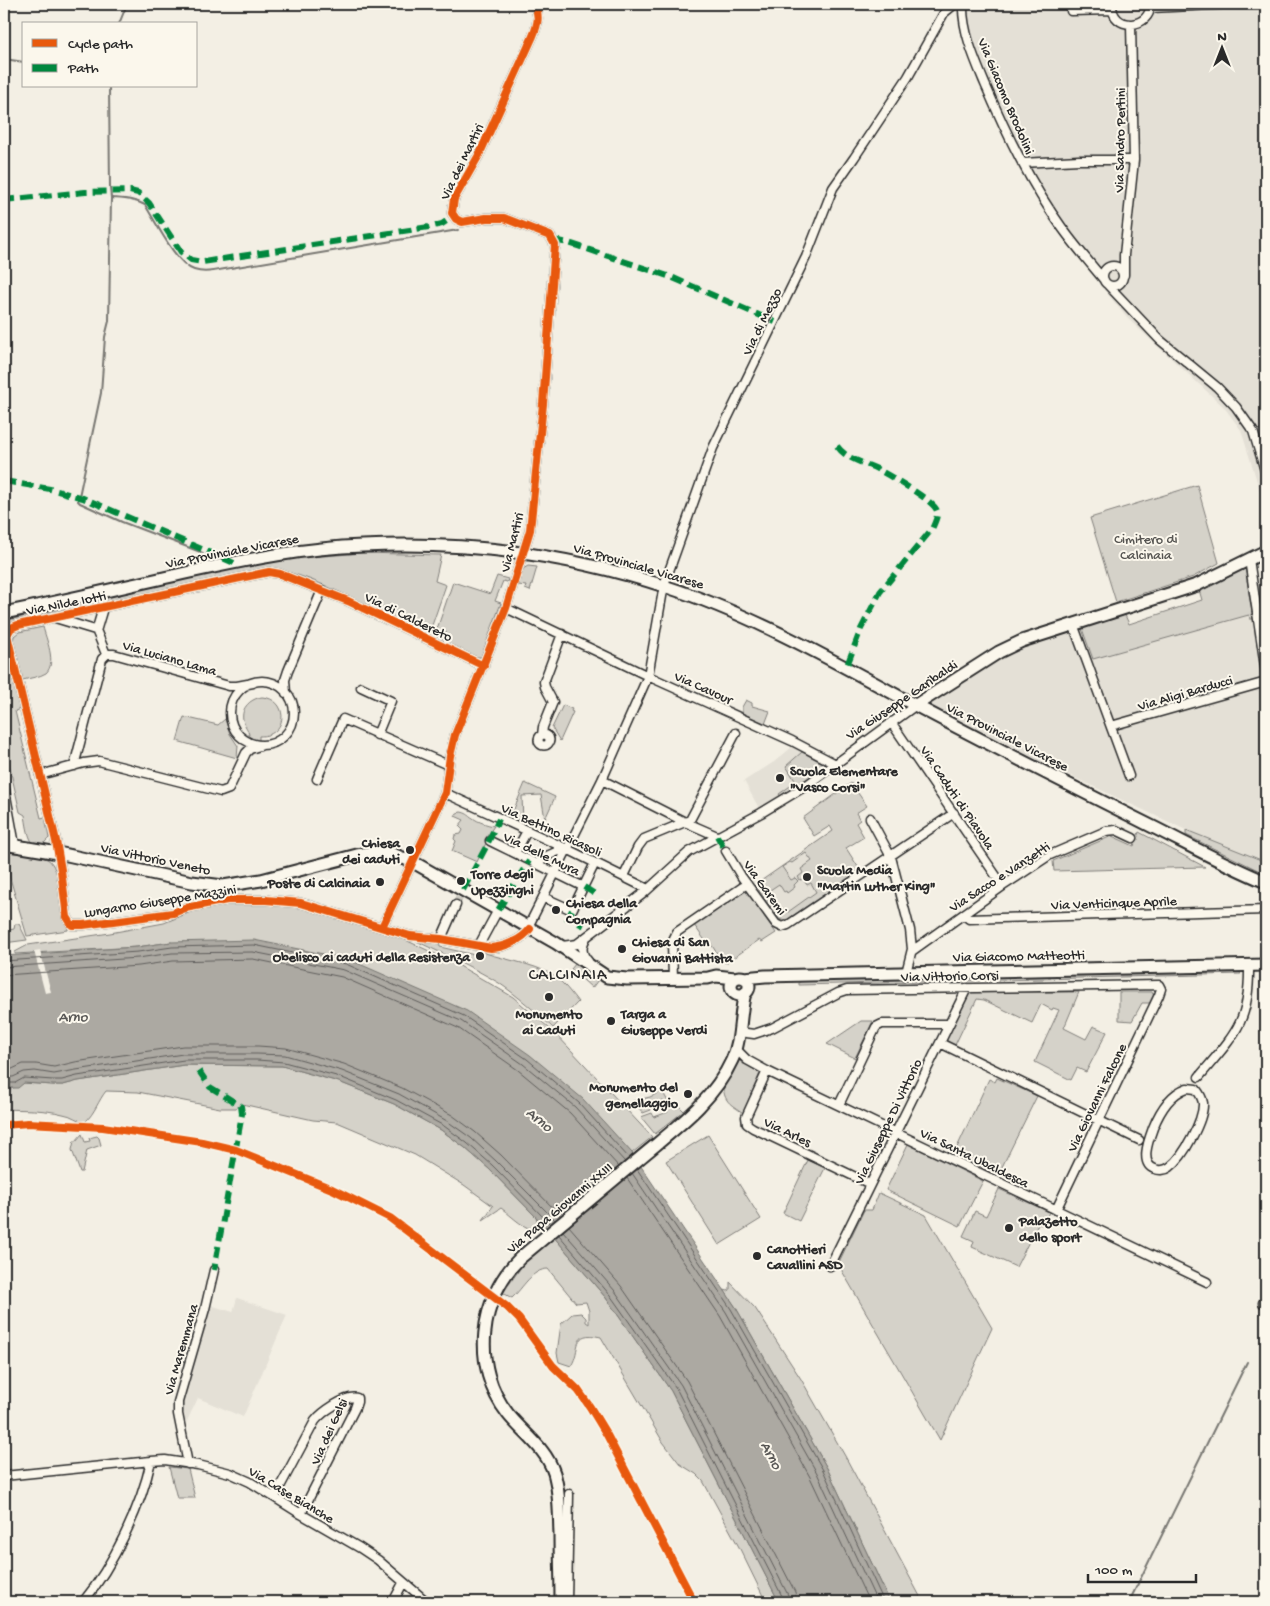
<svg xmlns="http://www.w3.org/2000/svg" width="1270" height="1606" font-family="'Gochi Hand',sans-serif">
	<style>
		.built { fill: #e4e0d6 }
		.green { fill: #d5d2c9; stroke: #807e7a }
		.water { fill: #aca9a2; stroke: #787772 }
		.pier { fill: #f3efe4 }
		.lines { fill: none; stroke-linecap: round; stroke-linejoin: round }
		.shore { stroke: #5f5d5b; stroke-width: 1 }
		.stream { stroke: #787772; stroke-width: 2 }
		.street-tunnel { stroke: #cbc8bf; stroke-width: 8; stroke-dasharray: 8 4; stroke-linecap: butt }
		.street-casing { stroke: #2b2b2b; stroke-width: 11 }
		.secondary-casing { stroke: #2b2b2b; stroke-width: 15 }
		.street { stroke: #fbf7ec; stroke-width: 8 }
		.secondary { stroke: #fbf7ec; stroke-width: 11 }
		.quiet { stroke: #00873e; stroke-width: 6; stroke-dasharray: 12 6; stroke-linecap: butt }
		.cycleway-casing { stroke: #fbf7ec; stroke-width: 11 }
		.cycleway { stroke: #e8590c; stroke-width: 8 }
		.poi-dot { fill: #2b2b2b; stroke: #fbf7ec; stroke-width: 2 }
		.labels { text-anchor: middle; stroke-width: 4; stroke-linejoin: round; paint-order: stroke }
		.street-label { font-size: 14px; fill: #2b2b2b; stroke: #fbf7ec }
		.park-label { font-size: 14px; fill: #565552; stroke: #fbf7ec }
		.poi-label { font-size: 14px; font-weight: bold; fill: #2b2b2b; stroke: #fbf7ec; text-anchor: start }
		.water-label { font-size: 15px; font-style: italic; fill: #585755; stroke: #fbf7ec }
		.quarter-label { font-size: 16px; letter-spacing: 1px; fill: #2b2b2b; stroke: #fbf7ec }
	</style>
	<rect width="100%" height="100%" fill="#f3efe4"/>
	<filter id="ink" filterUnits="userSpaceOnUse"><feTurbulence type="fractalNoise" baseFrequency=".02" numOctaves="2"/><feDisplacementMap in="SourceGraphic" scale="10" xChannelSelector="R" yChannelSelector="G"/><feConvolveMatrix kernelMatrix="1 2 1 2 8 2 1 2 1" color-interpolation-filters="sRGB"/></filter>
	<g filter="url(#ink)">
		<path class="built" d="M955,4H1266V510L1241,430L1224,407L1127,318L1062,237L1018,165L995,120L960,27Z
			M1254,562L1263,607H1266V862L1186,830L920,705L1012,650L1124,613L1129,624L1202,600L1199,590Z
			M792,747L826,765L797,788L760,810L744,781L774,762Z
			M833,830L860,870L785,921L779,919L755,885Z
			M237,1298L287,1315L243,1417L198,1398L186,1423L182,1408V1400L210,1305L233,1312Z"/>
		<path class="green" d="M1197,485L1219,563L1193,577L1116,602L1090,518Z
			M363,553L441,555L435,581L446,585L429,634C378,615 323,577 270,568L16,622L8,626L4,635V621L270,560Z
			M528,566L537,567L530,591L525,589L526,586L518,585L523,569Z
			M1245,567L1253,619H1250L1249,615L1245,616L1093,659L1081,626L1124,613L1129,624L1202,600L1199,590Z
			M497,576L508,579L507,582L503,581L495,601L501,603L481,657H477L443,642L446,632L442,642L434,638L453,582L490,594Z
			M43,627C46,639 57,663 46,673C40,677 29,678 23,680L13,642L14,636L19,632Z
			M4,639L20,709L15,711L41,818L45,817L49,838C30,860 27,827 25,815L20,812L4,742Z
			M262,697C290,699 288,737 259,736V741L251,742L247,740L246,735H249C248,729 246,728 244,723C239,710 249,699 262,697Z
			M746,700L752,703V706L770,711L765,724L742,713V707Z
			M563,705L572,709L571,711L573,712L560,741L552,728Z
			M184,717L218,725L225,719L230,734L238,746L237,758L177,741Z
			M802,752L826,765L797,788L781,797L779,794L796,782L786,766Z
			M525,783L555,797L545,819L541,795L522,796L523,822L511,816Z
			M851,783L867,806L856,813L860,820L856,823L864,837L846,848L860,870L785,921L779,919L775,914L776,913L778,914L785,909L788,912L816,892L811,883L807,885L803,879L800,880L798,877L803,873L801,869L812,861L806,853L792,863L790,862L782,867L791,880L795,878L798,881L794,885L795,887L787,893L786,891L784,892L779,884L767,892L775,904L770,907L755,885L833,831L830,826L814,836L803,818Z
			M461,812C467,813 468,815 473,818C478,822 488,825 494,826L485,839L486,843L477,862L452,851L456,841L454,839L455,835L461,834L463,830L459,826L464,820L455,816L457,813Z
			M1186,830L1266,862V874L1186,835Z
			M1139,832L1205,867L1054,871L1053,861L1112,836L1134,846Z
			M8,852C20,854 36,854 47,859C60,864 65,916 68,930L27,936L10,878Z
			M746,890L776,933L762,942L759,940L726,963L722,961L709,941L706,942L694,925Z
			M230,903H268L301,907L355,922L401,938L451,961L513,997L556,1034L652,1137L632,1153L627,1148L171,942L137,947L15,954V952L28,945L110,933L164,923L203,907Z
			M15,924H19L27,940L4,943V931L14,929Z
			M412,939L439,942L440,947L475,955V949C499,960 533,962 554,976C564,983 571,993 578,1002L553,1028C536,1012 518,996 499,983C471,966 441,953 412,939Z
			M576,963L598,980L592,988L571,969Z
			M1237,970L1241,974L799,985V980Z
			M968,992H1079L1064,1028L1086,1039L1093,1026L1107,1032L1086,1072L1077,1068L1071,1080L1035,1062L1059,1010L1053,1008L1052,1010L1041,1004L1032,1023L984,1000L977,999L955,1045L944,1040Z
			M1119,992H1152L1154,996L1150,1003H1142L1132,1021L1119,1020Z
			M861,1021H873L855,1058L827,1044Z
			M735,1058L760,1073L743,1113C738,1109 730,1105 727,1100C718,1087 730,1069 735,1058Z
			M184,1065L282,1066L339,1082L394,1104L441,1130L464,1147L489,1169L536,1217L540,1230C526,1232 512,1216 501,1208L483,1220L493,1206L464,1185L415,1155L337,1122L313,1120L242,1104L236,1108H220L138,1092L106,1091C98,1101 95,1113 85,1122C77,1121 72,1115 63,1114C44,1109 23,1110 4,1109V1088L11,1089L24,1083L53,1085H63L78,1081Z
			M997,1078L1037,1096L998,1175L954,1154L989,1079L995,1082Z
			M662,1091L669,1103L665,1105L663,1101L650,1106L651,1110L643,1113L633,1101L650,1097Z
			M671,1104L674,1108L678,1105L684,1111L655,1134L641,1117L652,1113L654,1117L668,1112L666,1107Z
			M82,1134L85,1142L90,1141L89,1138L97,1136L99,1138L101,1145L87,1150L82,1172H80L72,1150L74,1141H76Z
			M708,1135L761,1219L719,1245L666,1161Z
			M908,1144L983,1181L960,1226L886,1190Z
			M808,1160L825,1168L799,1221L783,1213Z
			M999,1189L1049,1212L1043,1225L1038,1224L1016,1267L972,1247L974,1241L963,1236L975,1211L986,1216Z
			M879,1193L926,1215L992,1328L940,1440L838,1264L864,1210H872Z
			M554,1237L606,1298L671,1391L779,1602H766L739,1547L703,1481L696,1474L680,1464L663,1442L601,1337C570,1330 582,1349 571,1366L559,1362L557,1353L561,1324L572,1314L581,1313L586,1318V1322L589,1324V1311L586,1302L576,1303L548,1269C532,1269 523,1288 512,1298L503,1293L526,1260Z
			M730,1282L755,1308L801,1379L845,1456L923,1602H890L827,1468L735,1306L724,1290L728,1291L730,1290Z
			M169,1467L188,1469L195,1498H177Z"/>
		<path class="water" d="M254,940L348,959L467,1011L530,1055L583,1099L632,1153L735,1306L827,1468L890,1602H779L671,1391L606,1298L541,1222L489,1169L464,1147L441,1130L394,1104L339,1082L282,1066L184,1065L78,1081L63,1085H53L24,1083L18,1088H4V956L137,947L171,942Z"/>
		<path class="pier" d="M40,950L51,992L45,993L34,951Z"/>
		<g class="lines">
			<path class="shore" d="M4,961L138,952L172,947L254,945L346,964L464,1016L527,1059L579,1103L629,1158
				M4,967L138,958L172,953L253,952L344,970L461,1021L523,1064L575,1107L625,1162
				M4,975L139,966L173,961L253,959L342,977L458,1028L518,1070L570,1113L619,1167
				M4,1069L10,1070L23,1064H36L54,1067L75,1062L183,1046H258L286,1048L344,1064L402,1088L452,1115L475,1132L501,1155L560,1215
				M4,1077H13L24,1072L35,1071L54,1074L76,1070L183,1054H257L285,1055L342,1071L399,1094L447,1121L471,1138L496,1161L555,1220
				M4,1083H15L24,1078L53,1080H62L77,1076L184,1060H257L284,1062L340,1077L396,1100L444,1126L467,1143L492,1165L550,1224
				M637,1169L731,1309L823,1470L884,1602
				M632,1173L726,1312L817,1473L877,1602
				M627,1178L720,1316L810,1477L869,1602
				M569,1226L621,1286L687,1381L795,1592L797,1602
				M563,1231L615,1291L681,1385L788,1595L789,1602
				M559,1235L610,1295L676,1388L783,1598V1602"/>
			<path class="stream" d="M119,24L127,4
				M4,59L24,62
				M109,86L110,188L111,198L109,321L105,337L101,393L78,501L80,503L122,522L203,553
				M112,198C124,199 134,199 145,205C156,222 176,264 194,270C200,272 207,272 213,271L458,230
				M1129,1602L1247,1362"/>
			<path class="street-tunnel" d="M456,905L460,896"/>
			<g class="street-casing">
				<path id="street" d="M963,4C962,31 975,60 985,84C1007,135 1031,185 1063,229C1076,247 1090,263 1104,280
					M1112,4C1111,32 1152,29 1150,4
					M1264,4L1266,13
					M1151,8L1233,4
					M1071,11L1112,10
					M1022,163L1079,160H1134
					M1103 276a10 10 0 1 1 20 0a10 10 0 1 1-20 0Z
					M1124,275V255L1134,160L1131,25
					M1107,284L1160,340L1217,387L1236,407L1253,431L1266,474
					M1249,559L1266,673
					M506,608L648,676L792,741L834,763
					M55,618L95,630L97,628L103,608
					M1073,624L1129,776
					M96,630L106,654
					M484,666L348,601L280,574L269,572L18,625L11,628L7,635L56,841L61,870L67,917L72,925H83L173,913L185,908L227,900H266L301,903L410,936L441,939L491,948C505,947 522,940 530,929
					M230 713a32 32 0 1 1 64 0a32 32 0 1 1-64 0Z
					M361,687L391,701L377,735
					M286,693L285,680L288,671L322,590
					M891,722L1003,886
					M1111,726L1266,682
					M538.5 740a5.5 5.5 0 1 1 11 0a5.5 5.5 0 1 1-11 0Z
					M542,735L543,727L553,702L545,687L544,682L562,634
					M74,766L102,659L107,654H114L229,686H237L253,683
					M40,775L84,763L99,761L221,792L229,789L246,753L250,749L260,746
					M317,779L343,719L448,765
					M602,780L685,822L717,836
					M4,785L15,845
					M445,793L565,848L648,889
					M870,818L891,857L910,930L912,949L906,973
					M490,841L584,887
					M726,851L741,876L776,924L782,927L788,925L954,813
					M515,853L527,831
					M536,864L547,856L565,848
					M624,876L638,847L644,839L690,820L736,733
					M543,897L572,910L595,863
					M191,905L222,887
					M964,915L969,919L1266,910
					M382,927L445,793L450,756L455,735L506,608L530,530L543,404L555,245L550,236L504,218H486L462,222L456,219L452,213L454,199L479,155L533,36C538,24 540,15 534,4
					M528,927L602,780L648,676L664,585L713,448L806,257L833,188L854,158L908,77L944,13L955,4
					M586,938C581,946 581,954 588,961
					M441,939L456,905
					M562,946L577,944L644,893L689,852L761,813L804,787L916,705
					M478,947L498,910
					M912,951L1003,886L1050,855L1106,831L1116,830L1133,838
					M673,979L672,942L677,932L747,884
					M739,1032L754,1034L772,1028L838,993L847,990L1159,985L1161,989L1159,995L1056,1210
					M940,1043L1139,1140
					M736,1049L747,1060L767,1071L1207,1282
					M767,1071L746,1117L747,1124L753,1128L870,1184
					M1199,1077C1234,1035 1250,1023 1249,966
					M1187,1088L1196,1089C1200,1094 1202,1097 1203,1103C1204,1119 1184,1157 1170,1167C1166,1170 1160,1171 1155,1169C1139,1164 1149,1139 1153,1128C1159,1113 1170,1094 1187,1088Z
					M839,1105L876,1027L882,1024H949
					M830,1266L967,988
					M1263,1303H1266
					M188,1464L178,1414V1402L205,1309L214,1270
					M4,1476L151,1461L165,1460L198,1465L230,1473L250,1482L301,1514L360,1548L378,1560L427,1602
					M275,1496L315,1421C321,1413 347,1394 357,1398V1402L355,1408L301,1514
					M83,1602C113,1566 141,1507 151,1461
					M393,1602L403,1583
					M567,1602L569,1494"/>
			</g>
			<g class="secondary-casing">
				<path id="secondary" d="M4,613C68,600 131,585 195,571C250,559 305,548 362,546C466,541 568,554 667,587C751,614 834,661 911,703C990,745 1071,786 1151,826C1189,845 1227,866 1266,882
					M916,705L999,652L1022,641L1197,585L1266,551
					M4,844L58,853L192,882L223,886L261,880L357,855L376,852L390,853L413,862L498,910L556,943L607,977L627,979L708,978L716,976L735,978
					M731 986a9 9 0 1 1 18 0a9 9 0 1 1-18 0Z
					M744,978L765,976L1266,965
					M561,1602C561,1579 560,1557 560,1534C559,1514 560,1493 554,1473C546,1448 524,1434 508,1414C471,1367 479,1298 520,1258C558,1226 596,1195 634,1163C670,1132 712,1104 732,1060C742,1039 739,1015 745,993"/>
			</g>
			<use href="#street" class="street"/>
			<use href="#secondary" class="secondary"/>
			<path class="quiet" d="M4,200L85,192L130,191L138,193L149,203L181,252L191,260L203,262L429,227L442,224L454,216
				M553,240L569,243L671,277L775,322
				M4,404V413
				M837,446C847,460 863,462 877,469C888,475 935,501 937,511C938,517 934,524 932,529L880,592L861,629L846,668
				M4,481L50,489L83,498L234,563
				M717,836L726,851
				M584,887L595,894
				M463,890L486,847L499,819
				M498,910L529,861
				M567,921L572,910
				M580,927L586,914
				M199,1071L210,1087L241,1106L242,1114L214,1270"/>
			<g class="cycleway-casing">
				<path id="cycleway" d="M484,666L348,601L280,574L269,572L18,625L11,628L7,635L56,841L61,870L67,917L72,925H83L173,913L185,908L227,900H266L301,903L410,936L441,939L491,948C505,947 522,940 530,929
					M382,927L445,793L450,756L455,735L506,608L530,530L543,404L555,245L550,236L504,218H486L462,222L456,219L452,213L454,199L479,155L533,36C538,24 540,15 534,4
					M4,1125L28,1123L103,1127L202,1142L236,1150L332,1189L390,1218L507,1307L519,1319L553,1366L578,1390L590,1407L607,1435L694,1602"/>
			</g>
			<use href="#cycleway" class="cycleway"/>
		</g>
	</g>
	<g class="poi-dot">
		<circle cx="780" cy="778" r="5"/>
		<circle cx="410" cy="850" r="5"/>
		<circle cx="807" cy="877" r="5"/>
		<circle cx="461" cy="881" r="5"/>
		<circle cx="380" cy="882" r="5"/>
		<circle cx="556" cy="910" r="5"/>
		<circle cx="622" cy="949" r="5"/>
		<circle cx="480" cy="956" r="5"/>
		<circle cx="549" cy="997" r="5"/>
		<circle cx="611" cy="1021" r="5"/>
		<circle cx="688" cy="1094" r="5"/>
		<circle cx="1009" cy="1228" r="5"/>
		<circle cx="757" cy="1256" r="5"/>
	</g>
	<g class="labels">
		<g class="street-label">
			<text transform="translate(1007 96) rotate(67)" y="5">Via Giacomo Brodolini</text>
			<text transform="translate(1119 140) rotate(-89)" y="5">Via Sandro Pertini</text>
			<text transform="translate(461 161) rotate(-64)" y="5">Via dei Martiri</text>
			<text transform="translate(761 321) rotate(-64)" y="5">Via di Mezzo</text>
			<text transform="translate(511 542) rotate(-76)" y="5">Via Martiri</text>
			<text transform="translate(232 550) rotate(-11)" y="5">Via Provinciale Vicarese</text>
			<text transform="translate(639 565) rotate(16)" y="5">Via Provinciale Vicarese</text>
			<text transform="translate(66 602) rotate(-11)" y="5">Via Nilde Iotti</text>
			<text transform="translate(409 616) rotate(26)" y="5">Via di Caldereto</text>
			<text transform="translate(170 657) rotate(16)" y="5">Via Luciano Lama</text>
			<text transform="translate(704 687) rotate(24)" y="5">Via Cavour</text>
			<text transform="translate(1185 692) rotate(-16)" y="5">Via Aligi Barducci</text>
			<text transform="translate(901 699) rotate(-34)" y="5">Via Giuseppe Garibaldi</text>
			<text transform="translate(1008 736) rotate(27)" y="5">Via Provinciale Vicarese</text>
			<text transform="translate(958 797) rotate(56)" y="5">Via Caduti di Piavola</text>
			<text transform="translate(552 829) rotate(25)" y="5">Via Bettino Ricasoli</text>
			<text transform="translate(542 853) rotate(26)" y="5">Via delle Mura</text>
			<text transform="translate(156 858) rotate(12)" y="5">Via Vittorio Veneto</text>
			<text transform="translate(999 876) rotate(-33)" y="5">Via Sacco e Vanzetti</text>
			<text transform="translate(766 887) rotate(54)" y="5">Via Garemi</text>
			<text transform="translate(160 900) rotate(-9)" y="5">Lungarno Giuseppe Mazzini</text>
			<text transform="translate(1114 902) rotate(-2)" y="5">Via Venticinque Aprile</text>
			<text transform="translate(1019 955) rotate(-1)" y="5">Via Giacomo Matteotti</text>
			<text transform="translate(950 975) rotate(-1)" y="5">Via Vittorio Corsi</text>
			<text transform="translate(1096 1097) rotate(-64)" y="5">Via Giovanni Falcone</text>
			<text transform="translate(887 1121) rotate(-64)" y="5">Via Giuseppe Di Vittorio</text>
			<text transform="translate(788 1131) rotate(26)" y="5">Via Arles</text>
			<text transform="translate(975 1157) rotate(26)" y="5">Via Santa Ubaldesca</text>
			<text transform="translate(559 1207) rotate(-40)" y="5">Via Papa Giovanni XXIII</text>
			<text transform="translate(180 1349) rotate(-74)" y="5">Via Maremmana</text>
			<text transform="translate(328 1431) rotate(-66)" y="5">Via dei Gelsi</text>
			<text transform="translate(292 1494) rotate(31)" y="5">Via Case Bianche</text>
		</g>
		<g class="park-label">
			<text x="1146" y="543">Cimitero di<tspan x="1146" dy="16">Calcinaia</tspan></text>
		</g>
		<g class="poi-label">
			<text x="790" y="775">Scuola Elementare<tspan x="790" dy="16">"Vasco Corsi"</tspan></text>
			<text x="400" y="847" text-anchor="end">Chiesa<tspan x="400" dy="16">dei caduti</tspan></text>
			<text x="817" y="874">Scuola Media<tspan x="817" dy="16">"Martin Luther King"</tspan></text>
			<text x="471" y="878">Torre degli<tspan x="471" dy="16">Upezzinghi</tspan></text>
			<text x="370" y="887" text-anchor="end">Poste di Calcinaia</text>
			<text x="566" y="907">Chiesa della<tspan x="566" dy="16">Compagnia</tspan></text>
			<text x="632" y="946">Chiesa di San<tspan x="632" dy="16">Giovanni Battista</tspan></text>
			<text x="470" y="961" text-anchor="end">Obelisco ai caduti della Resistenza</text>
			<text x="549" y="1018" text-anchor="middle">Monumento<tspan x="549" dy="16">ai Caduti</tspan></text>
			<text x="621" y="1018">Targa a<tspan x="621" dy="16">Giuseppe Verdi</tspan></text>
			<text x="678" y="1091" text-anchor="end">Monumento del<tspan x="678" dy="16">gemellaggio</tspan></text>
			<text x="1019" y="1225">Palazetto<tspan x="1019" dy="16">dello sport</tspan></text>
			<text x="767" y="1253">Canottieri<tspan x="767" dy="16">Cavallini ASD</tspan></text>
		</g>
		<g class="water-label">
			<text x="73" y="1021">Arno</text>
			<text transform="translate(540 1119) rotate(39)" y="5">Arno</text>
			<text transform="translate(772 1455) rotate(62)" y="5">Arno</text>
		</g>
		<g class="quarter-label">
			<text x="568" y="979">CALCINAIA</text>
		</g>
	</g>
	<rect width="1270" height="1606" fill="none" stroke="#fbf7ec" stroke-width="20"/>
	<rect x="10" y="10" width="1250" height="1586" fill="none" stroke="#2b2b2b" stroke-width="2" filter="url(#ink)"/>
	<rect x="22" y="22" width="175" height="65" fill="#fbf7ec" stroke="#a8a59f"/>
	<rect x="32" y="39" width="25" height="8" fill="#e8590c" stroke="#a8a59f"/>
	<text x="68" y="48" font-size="15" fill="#2b2b2b">Cycle path</text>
	<rect x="32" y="64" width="25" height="8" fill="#00873e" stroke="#a8a59f"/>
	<text x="68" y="72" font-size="15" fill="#2b2b2b">Path</text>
	<g transform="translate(1222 48)" stroke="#fbf7ec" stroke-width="4" paint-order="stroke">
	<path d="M0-4L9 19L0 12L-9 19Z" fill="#2b2b2b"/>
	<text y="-8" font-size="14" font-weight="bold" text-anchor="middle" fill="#2b2b2b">N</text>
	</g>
	<path d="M1088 1574v8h108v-8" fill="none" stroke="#2b2b2b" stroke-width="2.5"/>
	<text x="1095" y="1574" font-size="15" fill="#2b2b2b" stroke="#fbf7ec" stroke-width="4" paint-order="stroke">100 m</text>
</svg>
